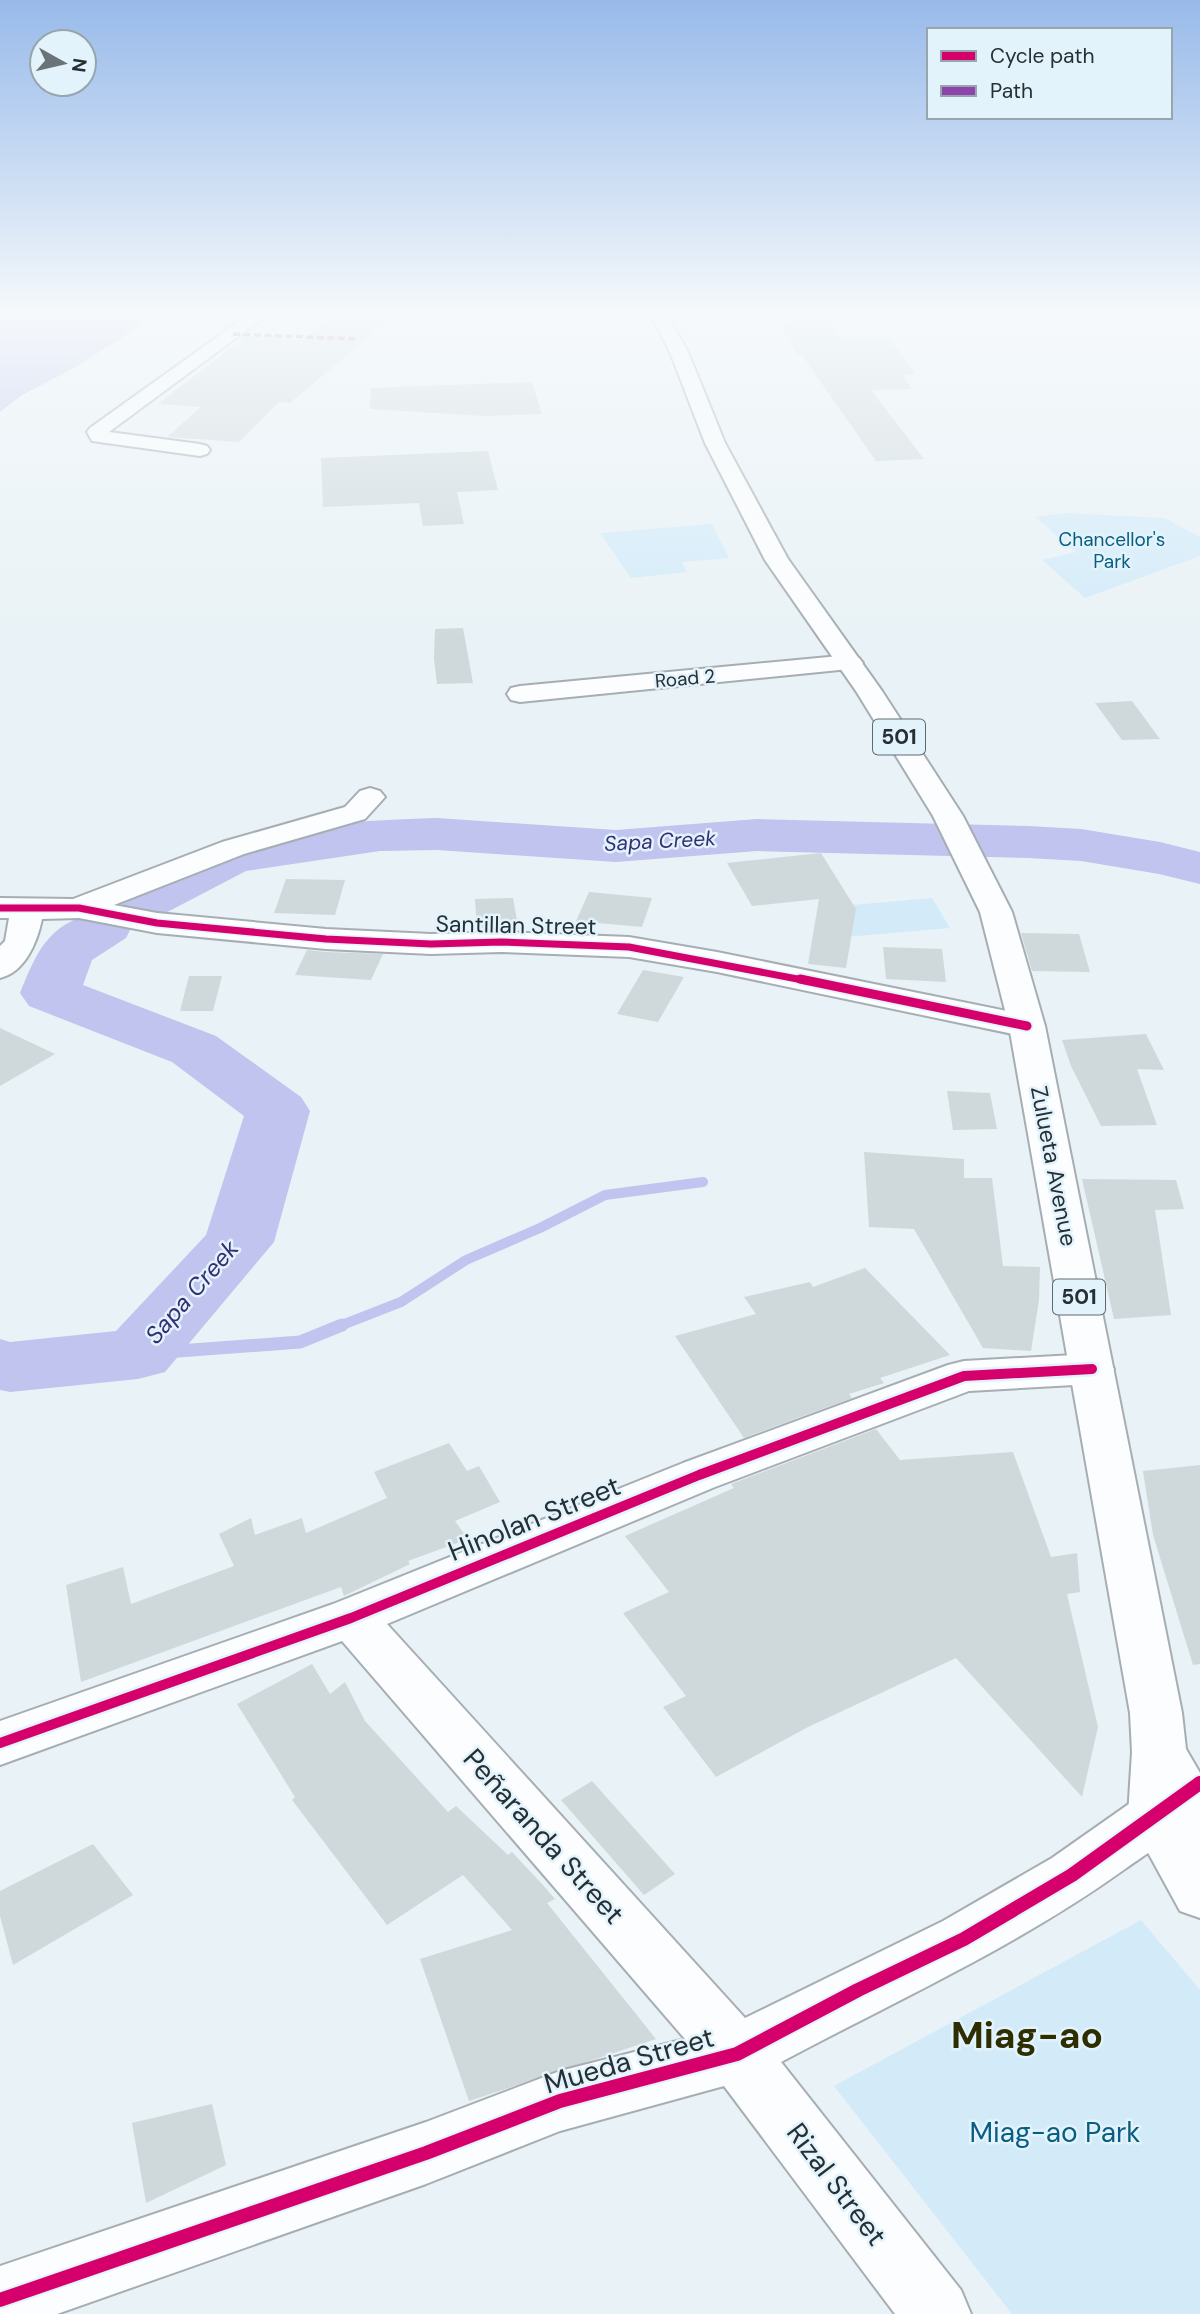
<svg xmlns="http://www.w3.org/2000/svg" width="1200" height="2314" font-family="'DM Sans',sans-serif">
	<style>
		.green { fill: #d3ebf9 }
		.water { fill: #c0c4ee }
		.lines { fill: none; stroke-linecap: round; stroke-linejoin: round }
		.stream-far1 { stroke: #c0c4ee; stroke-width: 10 }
		.stream { stroke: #c0c4ee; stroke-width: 13 }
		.river { fill: #c0c4ee; fill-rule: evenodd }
		.building { fill: #cfd9dc }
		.street-casing { stroke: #a6aeb3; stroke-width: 4 }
		.primary-casing { stroke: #a6aeb3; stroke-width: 4 }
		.street { fill: #fcfdfe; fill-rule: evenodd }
		.primary { fill: #fcfdfe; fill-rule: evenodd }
		.quiet { stroke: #8e44ad; stroke-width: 3.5; stroke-dasharray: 7 3.5; stroke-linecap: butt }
		.cycleway-far3-casing { stroke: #e3f3fc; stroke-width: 10 }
		.cycleway-far2-casing { stroke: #e3f3fc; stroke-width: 13 }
		.cycleway-far1-casing { stroke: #e3f3fc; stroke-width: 15 }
		.cycleway-casing { stroke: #e3f3fc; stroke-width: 18 }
		.cycleway-far3 { stroke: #d6006c; stroke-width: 7 }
		.cycleway-far2 { stroke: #d6006c; stroke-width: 9 }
		.cycleway-far1 { stroke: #d6006c; stroke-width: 10 }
		.cycleway { stroke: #d6006c; stroke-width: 14 }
		.labels { text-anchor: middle; stroke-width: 5; stroke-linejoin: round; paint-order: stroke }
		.far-park-label { font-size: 19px; fill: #085e81; stroke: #e3f3fc }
		.far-street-label { font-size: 19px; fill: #252f34; stroke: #e3f3fc }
		.shield { fill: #e3f3fc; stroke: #5e6a70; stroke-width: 2 }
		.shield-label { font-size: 21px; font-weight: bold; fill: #252f34 }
		.far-water-label { font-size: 21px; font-style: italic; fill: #352e74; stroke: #e3f3fc }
		.street-label { font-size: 23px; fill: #252f34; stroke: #e3f3fc }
		.water-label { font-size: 24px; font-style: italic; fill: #352e74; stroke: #e3f3fc }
		.near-street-label { font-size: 28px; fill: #252f34; stroke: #e3f3fc }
		.near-park-label { font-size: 28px; fill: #085e81; stroke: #e3f3fc }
		.near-district-label { font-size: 37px; font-weight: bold; fill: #2f2e03; stroke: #e3f3fc }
	</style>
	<rect width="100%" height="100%" fill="#e9f2f6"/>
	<path class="green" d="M1066,513L1165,518L1200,537V556L1085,598L1042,560L1076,552L1035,517Z
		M712,524L729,558L682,562L687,572L631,578L600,533Z
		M932,898L950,928L834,938L818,908Z
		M1141,1920L1200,1990V2314H1012L834,2086Z"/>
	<path class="water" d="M0,315H157L74,368L22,395L0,412Z"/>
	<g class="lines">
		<path class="stream-far1" d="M337,1327L401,1302L466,1260L540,1228L605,1195L703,1182"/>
		<path class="stream" d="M138,1354L300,1342L342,1325"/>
		<path class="river" d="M437,818L616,830L757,819L1028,826L1081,829L1160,842L1200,852V884L1159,874L1081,861L1028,858L757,851L616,862L437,850L380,851L246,871L152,920L133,924L126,938L92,960L83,985L216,1036L301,1097L310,1111L274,1242L165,1372L138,1379L10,1392L0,1390V1339L10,1342L116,1331L206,1235L244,1116L172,1062L29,1006L20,993C40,944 50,923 105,909L112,896C143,881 182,856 213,846C282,825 365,820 437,818Z"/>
	</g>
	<path class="building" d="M332,315H387L384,318H391L290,403L279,402L239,442L167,437L201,407L158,404L246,336L304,340Z
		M829,321L840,339L889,338L915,374L902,375L912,389L871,390L924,459L876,461L801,354H797L779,322Z
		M532,382L542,414L484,416L370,409L371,388Z
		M488,451L498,490L457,492L464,524L423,526L419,503L323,507L321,458Z
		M463,628L473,683L437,684L434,659L435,629Z
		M1132,701L1160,739L1122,740L1095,703Z
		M821,853L856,909L846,968L808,964L819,899L752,906L727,863Z
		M286,879L345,880L335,915L274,913Z
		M589,892L652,898L642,927L576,921Z
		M513,898L518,926L477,928L475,899Z
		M1021,933L1079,934L1090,972L1032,971Z
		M883,947L942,949L946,982L886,979Z
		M307,950L326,952L383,954L371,980L295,975Z
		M643,970L684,977L658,1022L617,1014Z
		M189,976H222L213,1011H180Z
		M0,1028L55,1054L0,1086Z
		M1146,1034L1164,1070L1137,1069L1157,1125L1101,1126L1071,1066L1062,1040Z
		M947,1091L990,1093L997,1129L953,1130Z
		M864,1152L964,1159V1178H992L1003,1266L1040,1267L1039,1300L1031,1351L983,1348L914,1229L869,1227Z
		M1082,1179L1176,1180L1184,1209L1155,1210L1171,1315L1114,1319Z
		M865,1268L950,1355L880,1378L884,1383L849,1394L852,1398L744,1438L675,1336L756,1314L744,1297L810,1282L813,1287Z
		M876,1429L900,1460L1013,1452L1051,1557L1077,1553L1080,1592L1067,1594L1098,1727L1082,1797L956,1658L808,1727L716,1777L663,1707L686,1696L623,1613L669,1592L625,1536L734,1488L731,1484Z
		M449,1443L467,1471L479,1466L500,1502L455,1521L468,1539L408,1561L410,1564L344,1596L341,1587L81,1682L66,1585L123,1567L131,1604L234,1566L219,1534L251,1518L255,1535L302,1518L306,1533L387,1498L374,1472Z
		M1200,1465V1664L1193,1665L1153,1535L1143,1471Z
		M312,1664L330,1694L345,1682L365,1721L448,1812L456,1806L508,1855L512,1852L542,1884L555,1899L547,1903L656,2039L469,2101L420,1959L512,1930L463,1875L387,1925L292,1800L295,1797L237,1704Z
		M592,1781L675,1874L644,1895L561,1800Z
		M93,1844L133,1895L13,1965L0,1916V1891Z
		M212,2104L226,2165L146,2203L132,2123Z"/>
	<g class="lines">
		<g class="street-casing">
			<path id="street" d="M248,315H267L109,432L200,444L207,446L210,450L207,454L200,456L92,441L87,432L90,428Z
				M850,655L859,658L863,663L859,668L520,702L511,700L507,694L511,688L520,686Z
				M370,788L380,791L385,797L365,819L244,854L114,905L157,913L326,929L431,934L501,932L629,937L717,952L1027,1015L1039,1019L1045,1026L1039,1033L1027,1037L717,972L629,957L501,952L431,954L326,949L157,933L79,918L42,919C37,943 25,972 0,978V946L5,941L9,918H0V898L73,899L222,842L345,807L360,791Z
				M1092,1354L1108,1359L1114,1369L1108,1379L1092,1384L969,1391L715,1487L387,1624L745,2018L943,1921L1052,1858L1136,1799L1156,1793L1176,1799L1184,1816C1172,1840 1147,1853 1125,1869C1018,1946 897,2000 781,2062L961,2290L971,2314H895L724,2086L560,2131L426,2184L57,2314H0V2266L426,2122L560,2071L685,2039L342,1641L0,1765V1721L333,1604L683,1463L948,1365L964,1361Z"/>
		</g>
		<g class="primary-casing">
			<path id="primary" d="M651,315H667L688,352L725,443L788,559L882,691L963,816L1012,912L1045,1026L1182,1713L1186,1749L1200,1773V1918L1180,1911L1128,1816L1132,1752L1130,1713L1009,1026L980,912L933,816L856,691L765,560L705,443L670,352Z"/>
		</g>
		<use href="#street" class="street"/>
		<use href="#primary" class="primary"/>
		<path class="quiet" d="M233,334L355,339"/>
		<g class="cycleway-far3-casing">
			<path id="cycleway-far3" d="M0,908H79L157,923L326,939L431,944L501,942L629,947L808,981"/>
		</g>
		<g class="cycleway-far2-casing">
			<path id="cycleway-far2" d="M800,979L1027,1026"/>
		</g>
		<g class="cycleway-far1-casing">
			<path id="cycleway-far1" d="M0,1743L351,1618L699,1475L964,1376L1092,1369"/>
		</g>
		<g class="cycleway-casing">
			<path id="cycleway" d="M0,2300L426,2153L560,2101L737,2054L858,1990L964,1939L1072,1875L1200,1783"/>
		</g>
		<use href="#cycleway-far3" class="cycleway-far3"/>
		<use href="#cycleway-far2" class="cycleway-far2"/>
		<use href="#cycleway-far1" class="cycleway-far1"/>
		<use href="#cycleway" class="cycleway"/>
	</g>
	<linearGradient id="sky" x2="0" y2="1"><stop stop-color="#98baea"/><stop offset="0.49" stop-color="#f5f9fb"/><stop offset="1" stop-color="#f5f9fb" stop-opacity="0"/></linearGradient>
	<rect width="1200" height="639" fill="url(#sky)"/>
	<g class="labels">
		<g class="far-park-label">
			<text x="1112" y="546">Chancellor's<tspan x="1112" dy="22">Park</tspan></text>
		</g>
		<g class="far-street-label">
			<text transform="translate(685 678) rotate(-5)" y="7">Road 2</text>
		</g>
		<g class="shield">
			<rect x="873" y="719.5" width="52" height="35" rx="5"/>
			<rect x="1053" y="1279.5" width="52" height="35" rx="5"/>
		</g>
		<g class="shield-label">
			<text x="899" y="744">501</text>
			<text x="1079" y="1304">501</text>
		</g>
		<g class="far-water-label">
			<text transform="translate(660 841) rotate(-3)" y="7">Sapa Creek</text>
		</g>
		<g class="street-label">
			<text transform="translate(516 925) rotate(1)" y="8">Santillan Street</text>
			<text transform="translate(1054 1166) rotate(79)" y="8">Zulueta Avenue</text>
		</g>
		<g class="water-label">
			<text transform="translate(192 1292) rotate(-49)" y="8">Sapa Creek</text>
		</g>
		<g class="near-street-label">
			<text transform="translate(534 1518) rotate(-22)" y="10">Hinolan Street</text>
			<text transform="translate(544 1836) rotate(48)" y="10">Peñaranda Street</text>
			<text transform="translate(629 2060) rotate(-16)" y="10">Mueda Street</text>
			<text transform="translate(837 2184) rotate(53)" y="10">Rizal Street</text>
		</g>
		<g class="near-park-label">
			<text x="1055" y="2142">Miag-ao Park</text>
		</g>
		<g class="near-district-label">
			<text x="1027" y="2048">Miag-ao</text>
		</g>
	</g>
	<rect x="927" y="28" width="245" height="91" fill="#e3f3fc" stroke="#97a5ac" stroke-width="2"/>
	<rect x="941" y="51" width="35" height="10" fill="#d6006c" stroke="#97a5ac" stroke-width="2"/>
	<text x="990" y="63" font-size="21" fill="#252f34">Cycle path</text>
	<rect x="941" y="86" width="35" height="10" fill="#8e44ad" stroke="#97a5ac" stroke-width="2"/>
	<text x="990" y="98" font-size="21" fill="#252f34">Path</text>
	<g transform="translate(63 63) rotate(98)"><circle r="33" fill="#e3f3fc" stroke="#97a5ac" stroke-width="2"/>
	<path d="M0-5L12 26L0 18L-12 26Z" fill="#6a7378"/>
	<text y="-10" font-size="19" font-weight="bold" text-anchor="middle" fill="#252f34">N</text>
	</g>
</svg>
